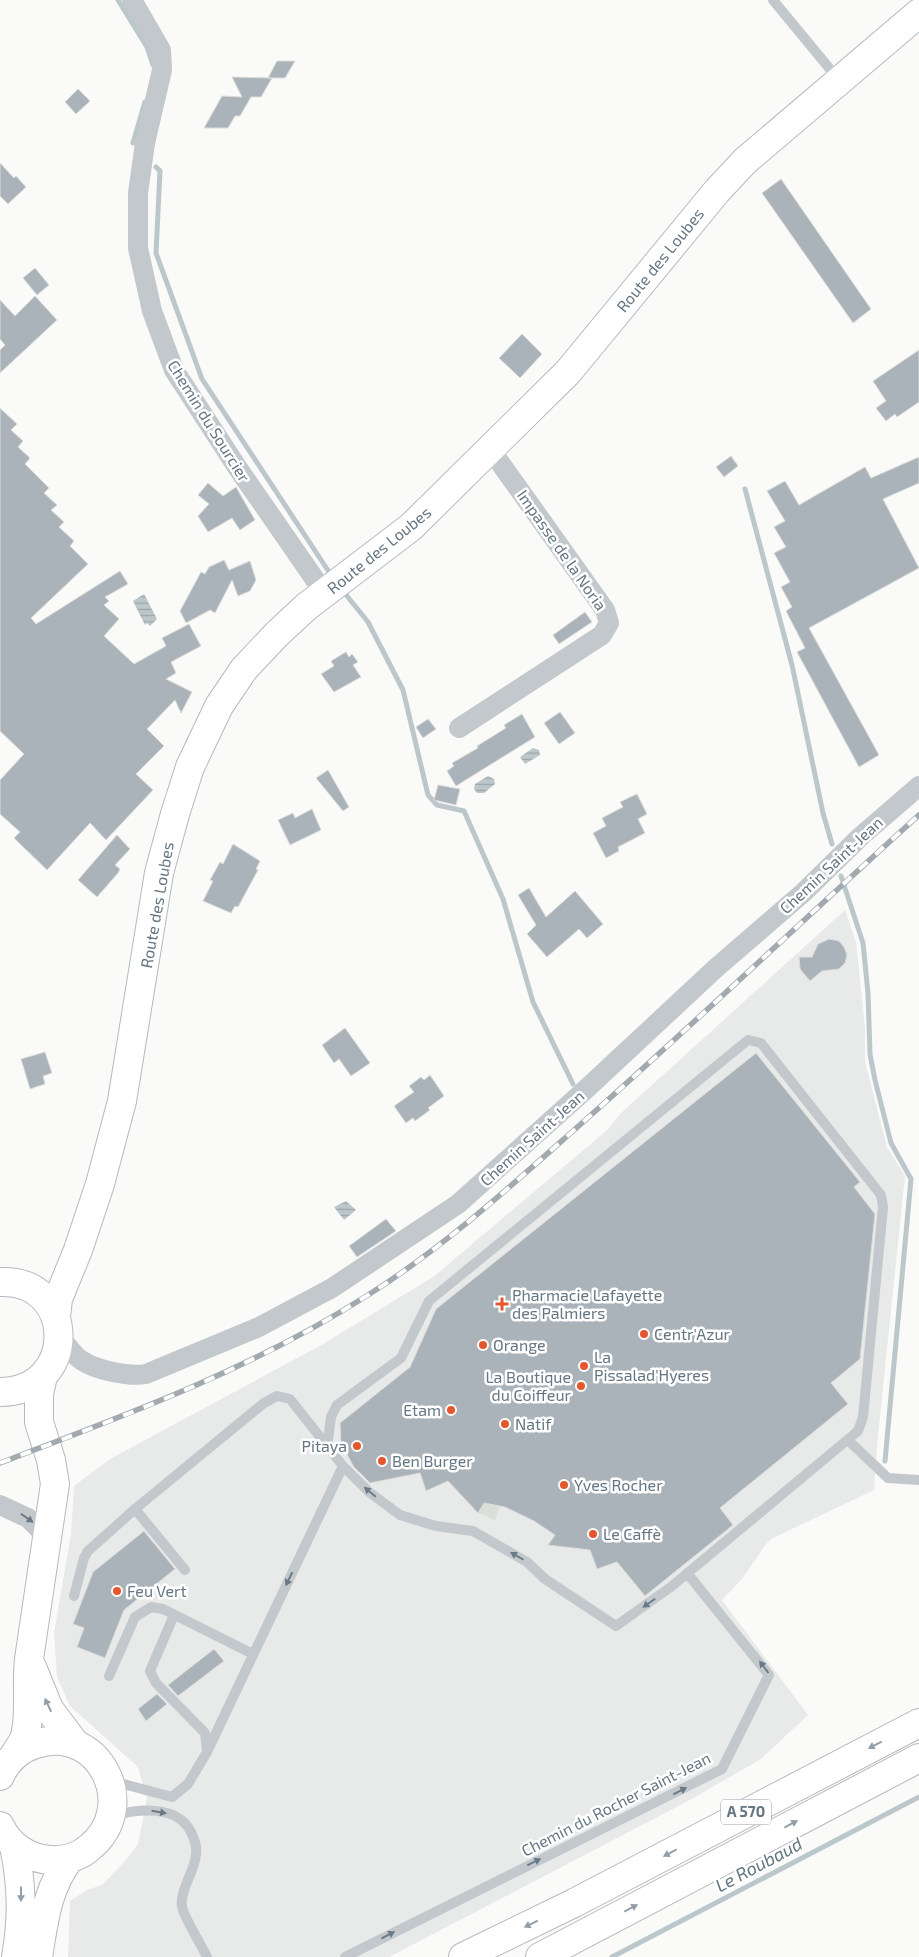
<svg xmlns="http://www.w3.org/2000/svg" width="919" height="1957" font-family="'Exo 2',sans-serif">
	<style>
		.built { fill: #e8e9e9 }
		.green { fill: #dadfd7 }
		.water { fill: url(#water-rules) }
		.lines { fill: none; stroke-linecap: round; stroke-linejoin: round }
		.stream { stroke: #bbc7cb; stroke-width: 5 }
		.building { fill: #aab3b9; stroke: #dcdcda }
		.secondary-casing { stroke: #b3babf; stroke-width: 30 }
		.motorway-casing { stroke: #b4b9bd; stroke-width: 30 }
		.service { stroke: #c3c8cc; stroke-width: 10 }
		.minor { stroke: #c3c8cc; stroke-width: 20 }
		.secondary { stroke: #fff; stroke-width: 28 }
		.motorway { stroke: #fff; stroke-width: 28 }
		.rail-casing { stroke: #a2aab0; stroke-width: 5.5 }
		.rail { stroke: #fff; stroke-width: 4; stroke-dasharray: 11; stroke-linecap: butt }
		.oneway { fill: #6a7a87 }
		.oneway2 { fill: #939fa8 }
		.poi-dot { fill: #e4572e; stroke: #fff; stroke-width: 2 }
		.labels { text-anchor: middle; stroke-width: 5; stroke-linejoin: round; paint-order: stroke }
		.shield { fill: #fff; stroke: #939fa8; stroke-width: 1 }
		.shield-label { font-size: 15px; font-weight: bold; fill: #657683 }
		.street-label { font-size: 16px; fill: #657683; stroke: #fff }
		.poi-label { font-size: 16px; fill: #657683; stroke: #fff; text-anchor: start }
		.water-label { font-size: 18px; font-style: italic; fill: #60757c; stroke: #fff }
	</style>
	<defs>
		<pattern id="water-rules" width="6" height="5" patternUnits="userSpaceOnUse" patternTransform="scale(1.25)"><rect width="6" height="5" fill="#bbc7cb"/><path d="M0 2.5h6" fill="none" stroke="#9ca6aa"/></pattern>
	</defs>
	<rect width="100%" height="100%" fill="#fafaf8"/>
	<path class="built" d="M845,910L856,942L865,1028V1062L887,1147L905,1176L877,1445L874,1490L773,1538L766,1544L742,1579L722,1600L808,1715L761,1759L690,1800L389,1957H68L70,1901L87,1890L102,1885L126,1860L138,1844L147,1799L138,1767L70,1706L57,1677L54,1633L71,1534L74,1486L110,1459L323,1344L433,1277L606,1131L620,1114Z"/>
	<path class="green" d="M484,1503L500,1506L495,1520L478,1513Z"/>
	<path class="water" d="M144,594L157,619L150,626L147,623L145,625L133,601Z
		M533,748L539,750L540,755L525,764L520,757Z
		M488,776L494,779L495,784L484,793H477L474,789L475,784Z
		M346,1201L356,1210L344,1220L334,1207Z"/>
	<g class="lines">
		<path class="stream" d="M118,0L147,47L153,65
			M133,143L145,102
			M156,167L160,171L156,253L202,379L329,572
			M745,489L792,665L823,813L832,844
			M347,596L368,622L403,690L428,795L437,805L464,811L503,899L533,1002L573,1084
			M841,876L863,943L868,993L870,1054L875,1080L891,1143L911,1179L885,1461
			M612,1957L919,1797"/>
	</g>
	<path class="building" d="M277,61H295L285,78H268Z
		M232,77L272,78L261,97H251L240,116H235L228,128H204L222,96L242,97Z
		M78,89L90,101L76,114L65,102Z
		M0,163L14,178L16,176L26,187L8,204L0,196Z
		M781,179L871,309L853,323L762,193Z
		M35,268L49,285L37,295L23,278Z
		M35,296L57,320L0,373V350L5,345L0,339V300L15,316Z
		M522,334L542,354L520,378L499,358Z
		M919,350V402L897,417L895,414L886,421L876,408L886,401L873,381Z
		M0,408L17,424L11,430L23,441L18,447L30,458L25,464L49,488L44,493L57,505L51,510L64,522L59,527L74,541L70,546L88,564L31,618L36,624L120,571L128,584L105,597L109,601L104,605L119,619L104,636L134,664L166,646L162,638L189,624L201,646L171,662L176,673L166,679L192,692L181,713L175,700L147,729L164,746L136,774L153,790L106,840L90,823L47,870L14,838L20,832L0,814V780L24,754L0,731Z
		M731,456L738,466L724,477L716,467Z
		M919,457V483L883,499L919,568L809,628L879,755L859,767L797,652L805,648L786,611L792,607L781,587L790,582L774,553L786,547L774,527L785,521L767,491L785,481L799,505L865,467L871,478Z
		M208,483L223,496L236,487L255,520L240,530L232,518L208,532L198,516L209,504L198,495Z
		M224,560L229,570L250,561L256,580L250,591L238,596L232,580L215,613L210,610L186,623L180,611L201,572L205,574L209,567Z
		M585,612L592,622L559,644L553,635Z
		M346,652L349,657L352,654L358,662L353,665L361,677L334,692L321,674L334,666L331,661Z
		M560,712L575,733L559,744L544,723Z
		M522,714L535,737L456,786L447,771L454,766L452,763L478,748L477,746L506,728L504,725Z
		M428,719L436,729L423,738L416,727Z
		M328,770L349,807L343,811L316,778Z
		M438,785L460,789L456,805L434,800Z
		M637,794L647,814L638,819L645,833L618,847L619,851L606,858L593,833L606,826L602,818L623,807L620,802Z
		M312,809L321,830L290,845L278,820L293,813L295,818Z
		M117,835L130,849L115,865L120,869L118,873L97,897L78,880Z
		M233,844L260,861L256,869L258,870L238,907L235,906L231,913L203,901L213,881L210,880L220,862L223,864Z
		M529,888L546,917L575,891L603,924L587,938L579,929L547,957L527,934L536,925L518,895Z
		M829,939L839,941L844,947L847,955L845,963L839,969L822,971L810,981L800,969L799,957H812L818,944Z
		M345,1028L370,1063L351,1076L339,1059L334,1063L322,1045Z
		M45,1052L52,1073L43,1076L45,1084L30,1089L21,1059Z
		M756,1053L860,1182L854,1187L875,1214L860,1359L831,1383L848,1404L720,1508L733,1525L645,1596L617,1562L597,1569L590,1550L548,1545L555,1535L534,1521L505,1507L484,1503L478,1513L448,1481L426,1491L420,1473L370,1483L354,1467L341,1444L340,1423L410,1367L436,1309Z
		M430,1075L444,1096L428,1108L430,1110L415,1121L413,1118L406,1123L394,1106L414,1092L409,1086L421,1077L424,1080Z
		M386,1219L396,1231L357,1257L349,1246Z
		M144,1531L175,1569L124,1610L105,1658L77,1647L84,1628L73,1624L93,1572Z
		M214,1649L224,1661L178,1696L168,1685Z
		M157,1694L167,1704L146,1721L138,1709Z"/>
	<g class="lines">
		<g class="secondary-casing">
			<path id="secondary" d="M0,1282C76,1278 80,1391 0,1392
				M56,1317L58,1299L78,1250L100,1184L122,1101L159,873L175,814L190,767L219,706L244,669L277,634L306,607L411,527L568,372L717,191L745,161L919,13
				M32,1667L49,1709L76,1745
				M13,1757C17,1750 23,1743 25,1736C31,1713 26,1684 29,1659L55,1484L51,1460L39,1422V1394L43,1376
				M0,1776C7,1760 20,1749 36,1744C99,1723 141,1807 89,1848C79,1857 64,1861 51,1860C29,1859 9,1846 0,1826
				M14,1846C22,1885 23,1917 16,1957
				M38,1957C44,1921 47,1888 70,1858"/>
		</g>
		<g class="motorway-casing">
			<path id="motorway" d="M463,1957L574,1903L919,1723
				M540,1957L919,1758"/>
		</g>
		<path class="service" d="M773,0L839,80
			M848,1440L888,1478L919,1480
			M135,1509L185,1570
			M74,1596L84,1558L88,1551L135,1509L264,1403L277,1396L290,1399L343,1466
			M174,1615L150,1671L156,1683L205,1733L207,1750
			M109,1676L135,1617L151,1607L163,1609L253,1654
			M112,1781L172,1797L188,1784L207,1752L343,1466L369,1492L400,1515L436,1526L473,1531L527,1562L545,1579L616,1626L672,1586L858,1431L863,1417L883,1207L881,1195L761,1043L748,1040L429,1301L401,1358L337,1405L331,1417L327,1447
			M112,1816C137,1809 177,1804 191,1832C194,1838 197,1847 196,1854C195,1872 180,1888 182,1906C183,1916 202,1946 207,1957
			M345,1957L722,1769L769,1675L687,1573"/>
		<path class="minor" d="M132,0L161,50L162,70L145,143L138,193V248L152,311L174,370L237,467L325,594
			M459,728L602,635L609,623L605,610L491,450
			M59,1336C66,1343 73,1355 81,1360C95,1370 129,1377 146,1374L259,1327L332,1288L458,1204L584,1091L716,968L804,892L860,837L919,786
			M0,1505L28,1518L48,1538"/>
		<use href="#secondary" class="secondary"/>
		<use href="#motorway" class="motorway"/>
		<g class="rail-casing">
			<path id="rail" d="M0,1463C127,1415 254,1368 368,1295C446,1246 513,1184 582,1123C696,1022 806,917 919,815"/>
		</g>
		<use href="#rail" class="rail"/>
	</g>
	<defs><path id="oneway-solid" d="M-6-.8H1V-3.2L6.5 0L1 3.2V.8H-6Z" transform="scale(1.25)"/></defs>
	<g class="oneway">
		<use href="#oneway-solid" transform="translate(370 1492) rotate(-140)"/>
		<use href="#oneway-solid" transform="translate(27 1518) rotate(35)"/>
		<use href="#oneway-solid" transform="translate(517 1556) rotate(-150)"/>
		<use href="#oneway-solid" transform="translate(289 1579) rotate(116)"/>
		<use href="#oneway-solid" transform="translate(649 1603) rotate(145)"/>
		<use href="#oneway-solid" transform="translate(764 1667) rotate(-127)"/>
		<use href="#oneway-solid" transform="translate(680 1791) rotate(-27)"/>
		<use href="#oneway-solid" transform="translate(159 1812) rotate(10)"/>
		<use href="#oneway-solid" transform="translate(534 1862) rotate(-26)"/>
		<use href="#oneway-solid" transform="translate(388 1935) rotate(-28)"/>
	</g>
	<g class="oneway2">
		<use href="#oneway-solid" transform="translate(48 1705) rotate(-115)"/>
		<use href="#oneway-solid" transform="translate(875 1745) rotate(153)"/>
		<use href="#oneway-solid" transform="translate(791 1824) rotate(-28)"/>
		<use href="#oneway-solid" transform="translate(670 1853) rotate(152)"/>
		<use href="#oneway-solid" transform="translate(21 1894) rotate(90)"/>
		<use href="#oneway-solid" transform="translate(631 1908) rotate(-28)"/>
		<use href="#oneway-solid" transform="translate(531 1924) rotate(154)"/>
	</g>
	<g class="poi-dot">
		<path d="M499.5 1296.5h5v5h5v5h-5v5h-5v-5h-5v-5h5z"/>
		<circle cx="644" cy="1334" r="5"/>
		<circle cx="483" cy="1345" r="5"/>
		<circle cx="584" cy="1366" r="5"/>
		<circle cx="581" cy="1386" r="5"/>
		<circle cx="451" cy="1410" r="5"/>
		<circle cx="505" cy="1424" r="5"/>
		<circle cx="357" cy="1446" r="5"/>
		<circle cx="382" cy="1461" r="5"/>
		<circle cx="564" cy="1485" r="5"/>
		<circle cx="593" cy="1534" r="5"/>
		<circle cx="117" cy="1591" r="5"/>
	</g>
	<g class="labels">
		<rect class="shield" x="721" y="1799.5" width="50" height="25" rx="4"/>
		<g class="shield-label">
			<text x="746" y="1817">A 570</text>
		</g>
		<g class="street-label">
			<text transform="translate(660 260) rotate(-51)" y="6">Route des Loubes</text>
			<text transform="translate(209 421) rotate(58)" y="6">Chemin du Sourcier</text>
			<text transform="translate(379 550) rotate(-39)" y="6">Route des Loubes</text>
			<text transform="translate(562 550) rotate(55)" y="6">Impasse de la Noria</text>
			<text transform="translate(831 865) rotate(-43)" y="6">Chemin Saint-Jean</text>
			<text transform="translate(157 905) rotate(-80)" y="6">Route des Loubes</text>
			<text transform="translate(532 1138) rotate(-42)" y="6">Chemin Saint-Jean</text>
			<text transform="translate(616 1804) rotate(-27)" y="6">Chemin du Rocher Saint-Jean</text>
		</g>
		<g class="poi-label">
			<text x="512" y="1301">Pharmacie Lafayette<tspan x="512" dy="18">des Palmiers</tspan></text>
			<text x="654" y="1340">Centr'Azur</text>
			<text x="493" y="1351">Orange</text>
			<text x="594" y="1363">La<tspan x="594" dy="18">Pissalad'Hyeres</tspan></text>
			<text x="571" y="1383" text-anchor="end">La Boutique<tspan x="571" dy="18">du Coiffeur</tspan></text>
			<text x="441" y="1416" text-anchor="end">Etam</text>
			<text x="515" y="1430">Natif</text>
			<text x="347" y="1452" text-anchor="end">Pitaya</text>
			<text x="392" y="1467">Ben Burger</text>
			<text x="574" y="1491">Yves Rocher</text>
			<text x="603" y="1540">Le Caffè</text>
			<text x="127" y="1597">Feu Vert</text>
		</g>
		<g class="water-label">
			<text transform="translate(759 1865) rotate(-28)" y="6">Le Roubaud</text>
		</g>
	</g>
</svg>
